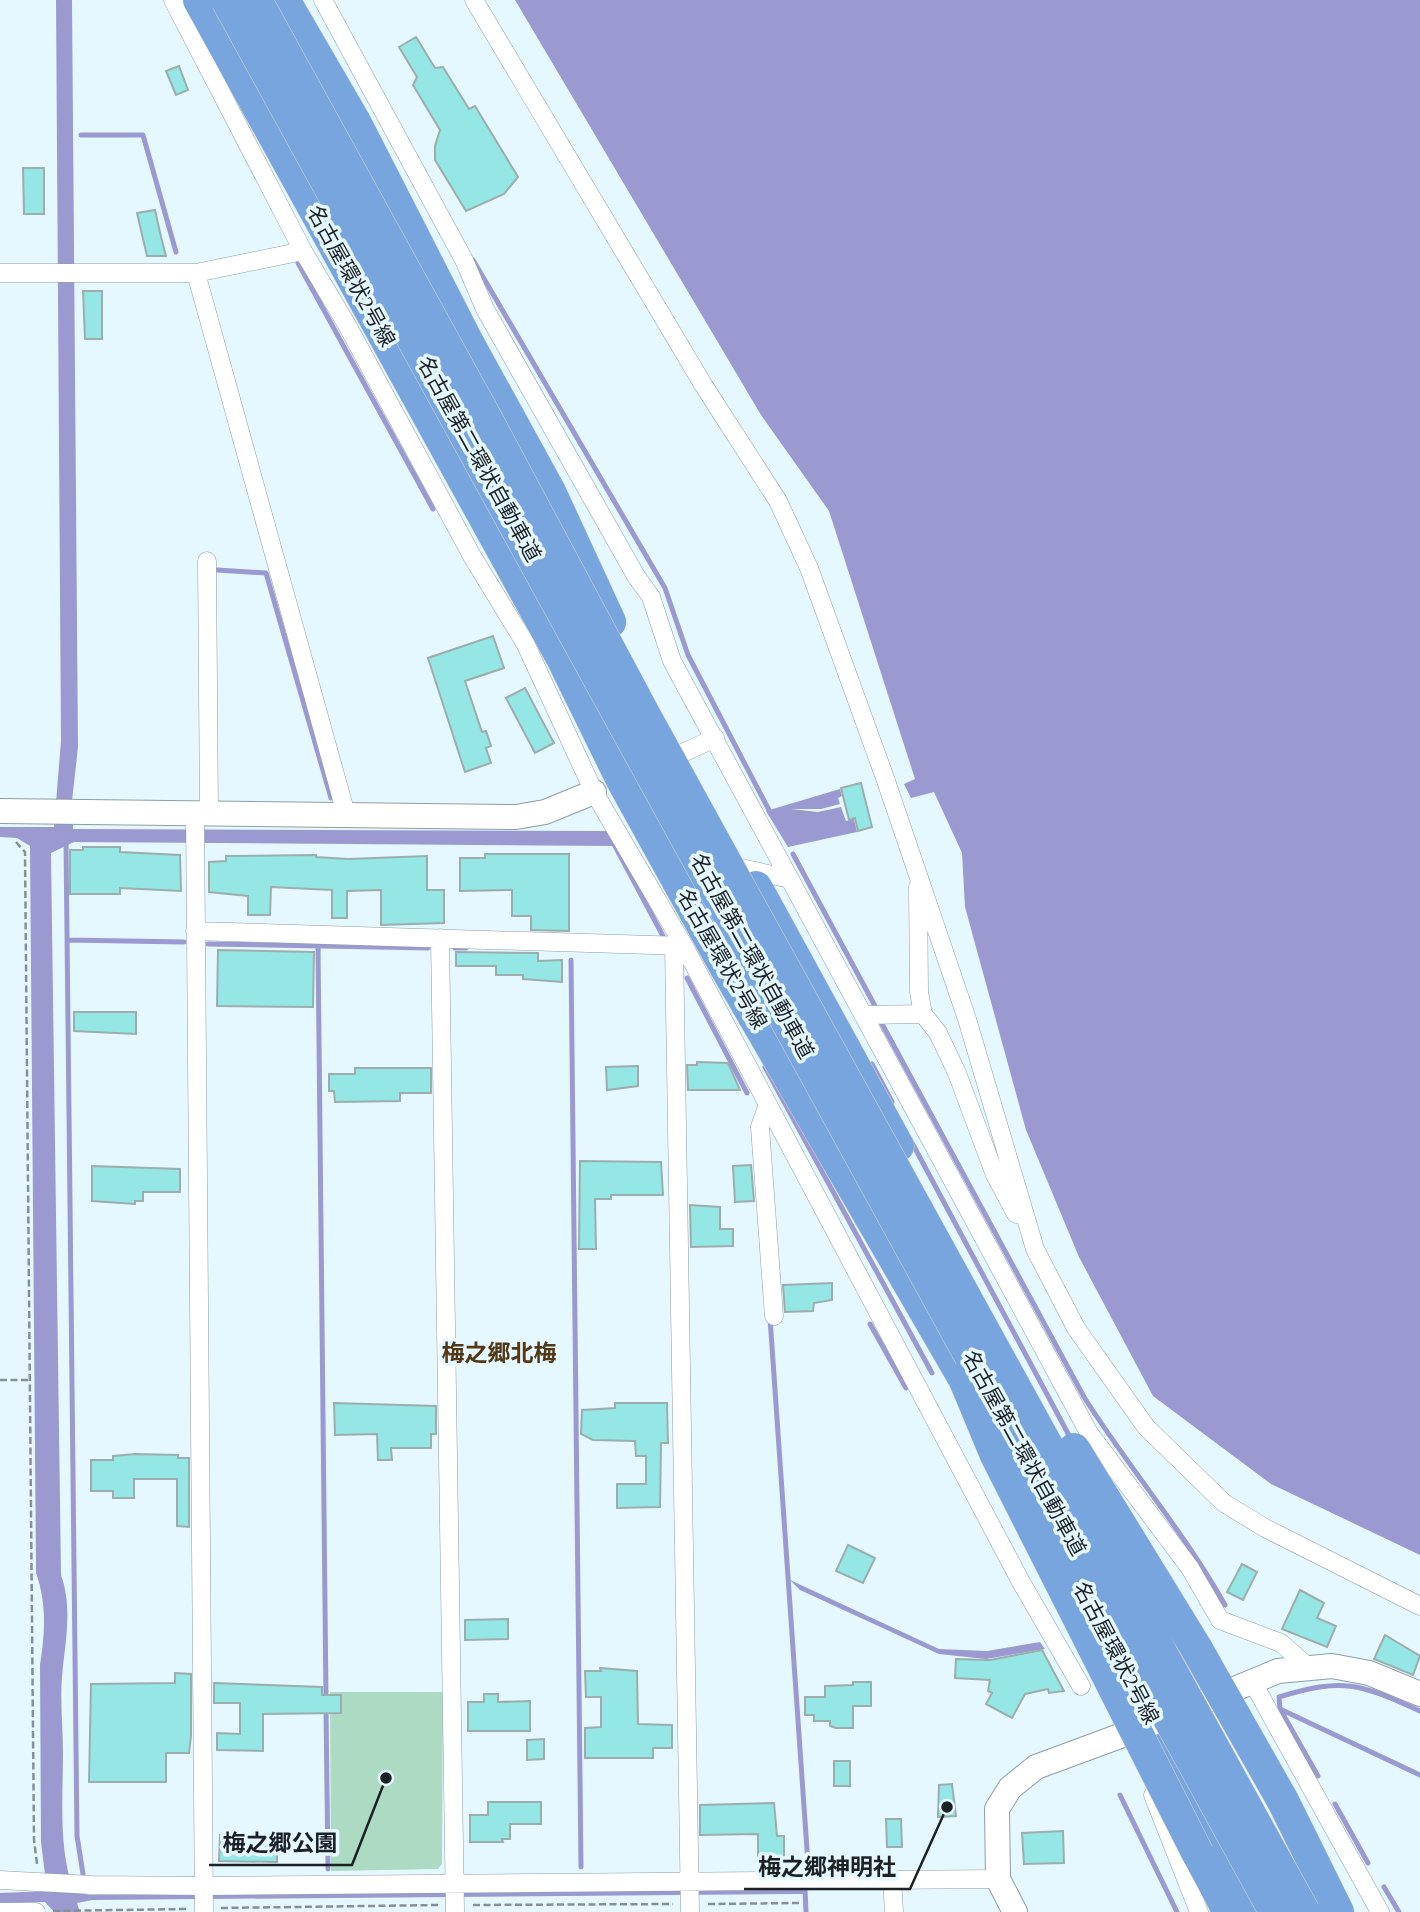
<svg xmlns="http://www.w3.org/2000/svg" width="1420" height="1912" font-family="'Times New Roman','Noto Sans JP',serif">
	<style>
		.green { fill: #acdac3 }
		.water { fill: #9a9ad1 }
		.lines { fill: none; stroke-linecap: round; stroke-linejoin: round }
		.stream { stroke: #9a9ad1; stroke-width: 5 }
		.building { fill: #95e7e5; stroke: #9baead; stroke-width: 2 }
		.street-casing { stroke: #8d9da4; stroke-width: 19 }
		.secondary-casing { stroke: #8d9da4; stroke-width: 26 }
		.highway-casing { stroke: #d6d7d8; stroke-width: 33 }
		.path { stroke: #849095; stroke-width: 2.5; stroke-dasharray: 7 3.5; stroke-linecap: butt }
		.street { stroke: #fff; stroke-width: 18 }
		.secondary { stroke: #fff; stroke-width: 24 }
		.highway { stroke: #78a5dd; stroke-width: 32 }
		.highway-bridge-casing { stroke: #d6d7d8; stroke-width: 33; stroke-linecap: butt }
		.highway-bridge { stroke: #78a5dd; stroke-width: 32 }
		.labels { text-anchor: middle; stroke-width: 7; stroke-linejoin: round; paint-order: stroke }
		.street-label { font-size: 21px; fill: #1b2124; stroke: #e6f8ff }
		.neighbourhood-label { font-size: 23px; font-weight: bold; fill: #513816; stroke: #e6f8ff }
		.leader { fill: none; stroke: #1b2124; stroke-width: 2.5 }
		.callout-dot { fill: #1b2124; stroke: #e6f8ff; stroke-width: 2.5 }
		.callout-label { font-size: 23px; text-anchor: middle; font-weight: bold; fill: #1b2124; stroke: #e6f8ff; stroke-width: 7; stroke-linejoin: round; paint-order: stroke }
	</style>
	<rect width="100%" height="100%" fill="#e6f8ff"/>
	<path class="green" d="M330,1692H443L442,1864L438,1869L331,1871Z"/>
	<path class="water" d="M56,0H72L78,747L72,801L73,829L608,831L615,846L74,842L51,853L61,1575C73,1608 65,1643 62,1677C60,1702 63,1728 63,1753C63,1798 58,1848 74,1892L90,1895L805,1889V1894L92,1900L77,1903L80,1912H54L45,1902L0,1903V1893L47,1891L41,1842L40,1665C45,1633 47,1604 36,1573L30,846L17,838L0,837V827H54L61,741Z
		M515,0H1420V1555L1271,1484L1153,1396L1079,1257L1026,1130L965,907L962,853L934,792L911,798L904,784L915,779L829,511L761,415Z
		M840,789L842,796L838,798L840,804L821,809H791L818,812L841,807L846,821L854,819L857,832L788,847L766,811Z
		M790,1580L939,1649L987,1651L1040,1642L1045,1649L986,1659L939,1654L800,1590Z"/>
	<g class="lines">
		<path class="stream" d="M81,135H143L176,252
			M473,260L665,588L688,655L771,814
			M298,263L433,509
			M217,570L266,573L331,798
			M66,842L77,1836L83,1874
			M615,846L663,936
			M793,854L875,1006
			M67,940L184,942
			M208,944L428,948
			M318,946L326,1699
			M455,948H466
			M571,960L581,1867
			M687,978L747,1093
			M881,1022L1084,1397C1129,1468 1184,1532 1225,1605
			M872,1064L892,1102
			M765,1067L932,1373
			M910,1139L1071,1439
			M770,1318L808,1864
			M870,1324L906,1388
			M326,1709L328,1869
			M1280,1709L1420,1775
			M1318,1776L1280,1709L1279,1697C1345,1677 1359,1684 1420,1711
			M1120,1795L1177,1912
			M1335,1804L1368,1863
			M1384,1887L1399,1912
			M805,1889L806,1912"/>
	</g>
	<path class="building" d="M416,37L435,68L443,67L469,109L475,106L518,177L504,194L466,211L435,160V146L440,130L413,85L417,77L399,47Z
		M179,66L188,90L176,95L166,71Z
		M23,168H44V214H24Z
		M155,210L161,237L166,256H147L137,213Z
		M83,291H102V339H85Z
		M493,636L504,668L465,681L482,732L486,731L491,746L486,748L491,763L465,772L428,658Z
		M525,688L554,743L535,753L506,698Z
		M861,783L872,827L858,831L855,818L849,820L841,788Z
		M83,847H120V852L180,855L181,891L120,888V894H70V850H83Z
		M485,854H569V931L531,930V916H512V890L460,891V858H485Z
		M316,855V857L348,859L427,856V890H444V923L381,925V890L347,891V918H332V890L271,887L270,915H248V896L209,892V862L226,861V856Z
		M218,950L314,952L313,1007L217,1006Z
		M456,952L538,953V961L562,960V982L523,979V975H496V966H456Z
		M74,1012H136V1034L74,1031Z
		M697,1062L728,1063L740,1090H688L687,1065H697Z
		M638,1066V1086L607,1090L606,1067Z
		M355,1068H431V1093H400V1101L335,1102L334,1091H329V1074H355Z
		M580,1161L661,1162L663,1195H611V1199H595L596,1249H579Z
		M751,1165L754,1201L735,1202L733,1166Z
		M92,1166L180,1169V1192H143V1201H135V1204L92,1201Z
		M690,1205L720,1207V1229H733V1246L691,1247Z
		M832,1283V1300L814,1303L813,1311L785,1312L783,1285Z
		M334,1403L436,1406V1434H431V1448H391L392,1460H378L377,1434L335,1435Z
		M615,1403H667L668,1443H661L660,1507L617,1508V1484H646V1456H636L635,1441L593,1440L581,1434L582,1410L615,1408Z
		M136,1454L178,1455V1458H189V1527L177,1526V1479H134V1498H113V1491H91V1460H113V1456Z
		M848,1545L875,1558L863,1583L836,1571Z
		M1242,1564L1257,1572L1243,1600L1227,1592Z
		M1300,1590L1324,1603L1317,1618L1336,1626L1327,1647L1282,1629Z
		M508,1619V1639L465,1640V1620Z
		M1385,1635L1420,1656L1413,1675L1374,1659Z
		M1042,1650L1064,1691L1049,1693L1048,1689L1025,1694L1012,1718L986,1704L992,1693L988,1691L990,1680L955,1678L956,1659L990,1660Z
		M600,1668L637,1671L638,1724L672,1725V1748H653V1758H585V1728L601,1727V1697H586L585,1671H601Z
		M175,1673L191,1674V1736L189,1753H166V1782H89L91,1684L175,1683Z
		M853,1682H871V1706H853V1728H836L830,1726V1721H814V1715H805V1697H825V1686L853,1685Z
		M214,1683L322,1687V1695H341V1713L263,1714V1751L217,1750V1733L240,1734V1703H214Z
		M484,1694H498V1702L530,1701V1731H468V1702H484Z
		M544,1739V1759L527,1760V1740Z
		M850,1761V1786H834V1761Z
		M952,1784L956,1816L938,1817L939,1785Z
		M488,1802H541V1824H510V1839H502L503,1842H470V1815H488Z
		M774,1803L777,1836H784V1866H758V1834L700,1835V1805Z
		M886,1819H901L902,1847H887Z
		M1063,1831L1064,1863L1024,1864L1022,1833Z
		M220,1835L277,1837V1862L219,1861Z"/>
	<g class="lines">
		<g class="street-casing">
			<path id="street" d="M173,0L303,251L347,325L472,556L525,643L594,792L684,946L1021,1582L1081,1686
				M323,0L464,260L485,309L636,576L651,597L672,661L1089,1433L1190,1568L1220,1620L1281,1643L1307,1666
				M474,0L704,386L778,501L809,568L885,778L967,1019L1035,1249L1076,1328L1146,1427L1224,1503L1265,1528L1420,1606
				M0,273H196L303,251
				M196,273L346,814
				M207,561L209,814
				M661,763L715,738
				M195,814L204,1912
				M746,869L790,879
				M918,887L919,992L923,1014L938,1033L957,1073L995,1175L1016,1214
				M195,931L684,946
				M440,938L455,1912
				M674,946L690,1912
				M863,1015L923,1014
				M767,1107L760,1127L774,1316
				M1252,1681L1380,1912
				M1153,1795L1199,1912
				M892,1879L894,1912
				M0,1880L92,1885L204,1886L998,1879
				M0,1912H36"/>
		</g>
		<g class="secondary-casing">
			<path id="secondary" d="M0,811L516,817L545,812L594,792
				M1015,1912L998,1879L997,1809L1010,1788L1036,1767L1128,1733L1278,1671L1332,1666L1369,1673L1420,1694"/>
		</g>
		<g class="highway-casing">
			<path id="highway" d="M199,0L562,658L622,780L727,970L977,1401
				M284,0L355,122L467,341L550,492L610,622
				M756,887L898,1146
				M1167,1747L1256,1912
				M1283,1801L1338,1912
				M1198,1854L1229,1912"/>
		</g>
		<path class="path" d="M16,842L25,852L34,1840L37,1864
			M0,1380H30
			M708,1904L799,1903
			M473,1905L673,1904
			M221,1908L439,1905
			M53,1911L187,1909"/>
		<use href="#street" class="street"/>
		<use href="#secondary" class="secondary"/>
		<use href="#highway" class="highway"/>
		<g class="highway-bridge-casing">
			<path id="highway-bridge" d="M227,0L1275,1912
				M256,0L487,420L644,714L1304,1912
				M964,1378L996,1455L1198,1854
				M1074,1449L1195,1646L1283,1801"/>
		</g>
		<use href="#highway-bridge" class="highway-bridge"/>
	</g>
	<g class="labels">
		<g class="street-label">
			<text transform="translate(351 276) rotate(61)" y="7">名古屋環状2号線</text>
			<text transform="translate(479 459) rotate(61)" y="7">名古屋第二環状自動車道</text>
			<text transform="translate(752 956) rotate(61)" y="7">名古屋第二環状自動車道</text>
			<text transform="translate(722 959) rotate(60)" y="7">名古屋環状2号線</text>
			<text transform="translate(1024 1453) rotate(61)" y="7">名古屋第二環状自動車道</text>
			<text transform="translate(1116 1653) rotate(62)" y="7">名古屋環状2号線</text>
		</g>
		<g class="neighbourhood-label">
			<text x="499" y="1361">梅之郷北梅</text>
		</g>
	</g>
	<path class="leader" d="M386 1778L352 1865H209M947 1807L910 1889H744"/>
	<g class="callout-dot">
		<circle cx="386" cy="1778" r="7"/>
		<circle cx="947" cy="1807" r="7"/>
	</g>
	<g class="callout-label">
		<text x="280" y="1851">梅之郷公園</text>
		<text x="827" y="1875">梅之郷神明社</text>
	</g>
</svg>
